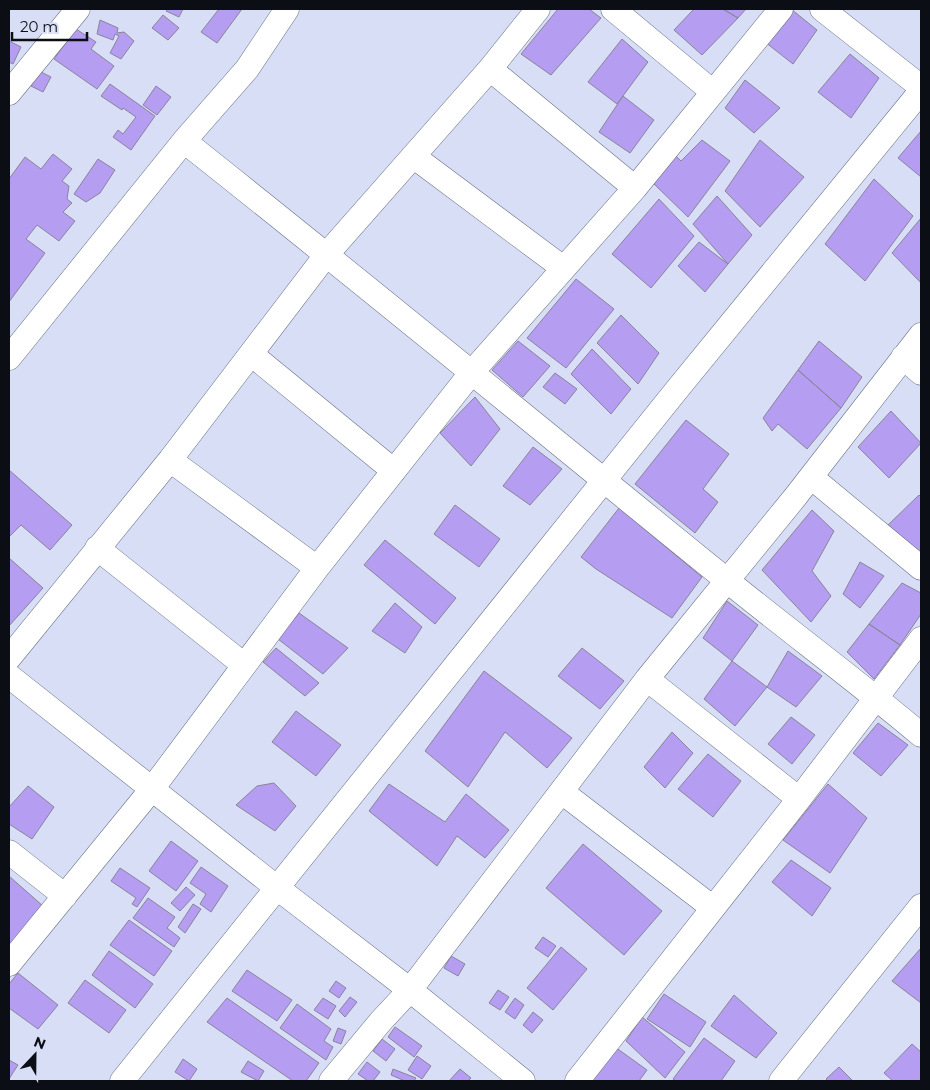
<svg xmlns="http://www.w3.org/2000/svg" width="930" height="1090" font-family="Montserrat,sans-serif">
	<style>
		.building { fill: #b59df2; stroke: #89849a }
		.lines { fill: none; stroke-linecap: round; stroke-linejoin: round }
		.minor-casing { stroke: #696f84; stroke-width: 25 }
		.minor { stroke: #fff; stroke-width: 24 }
	</style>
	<rect width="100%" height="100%" fill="#d7def6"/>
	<path class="building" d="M168,9H183L179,17L166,11Z
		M219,9H242L217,43L201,32Z
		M558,9H589L601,18L551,75L521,54Z
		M694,9H723L738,18L702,55L674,30Z
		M723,9H746L738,18Z
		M791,9L817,30L793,64L765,42Z
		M163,15L179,28L168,40L152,28Z
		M100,20L118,28L117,33L124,32L134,41L121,59L110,53L119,36L115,34L113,40L97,34Z
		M76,29L96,42L91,49L114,66L97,89L54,59Z
		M622,39L648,62L617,104L588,82Z
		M9,41L21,47L13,64L9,62Z
		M850,54L879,78L851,118L818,92Z
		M39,71L51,77L43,92L31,86Z
		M745,80L780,108L754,133L725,108Z
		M110,84L155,116L131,150L113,137L118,130L123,134L136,117L123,108L122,110L101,96Z
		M156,86L171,97L157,115L143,105Z
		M623,96L654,120L630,153L599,132Z
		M921,131V177L898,158Z
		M702,140L730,161L688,217L651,181L675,155L681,161Z
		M760,140L804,177L760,227L725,191Z
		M53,154L72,169L62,181L69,186L67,199L72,203L63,212L75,221L59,241L37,225L26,239L45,253L9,302V179L25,157L41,169Z
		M98,159L115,170L100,193L86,202L74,194Z
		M874,179L913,216L865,281L825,244Z
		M717,196L752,235L728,264L693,224Z
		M659,199L694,236L651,288L612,254Z
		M921,218V283L892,253Z
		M699,242L728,264L705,292L678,266Z
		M576,279L614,309L566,368L527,338Z
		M621,315L659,353L638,384L597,343Z
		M518,341L550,366L523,397L492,370Z
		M819,341L862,377L841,408L798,370Z
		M592,349L631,389L611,414L571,374Z
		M798,370L841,408L807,449L778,424L772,431L763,418Z
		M555,373L577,389L565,404L543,387Z
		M475,397L500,429L471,466L440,433Z
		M891,411L921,443L889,478L858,447Z
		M686,420L729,454L703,489L718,502L695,533L635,484Z
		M533,447L562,469L530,505L503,486Z
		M9,470L72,525L50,550L21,525L9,537Z
		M919,495L921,497V553L888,525Z
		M455,505L500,539L479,567L434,534Z
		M619,508L702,577L672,618L596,569L581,557Z
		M812,510L834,531L812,571L831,596L811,622L762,570Z
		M385,540L456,598L435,624L364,565Z
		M9,558L43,588L9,626Z
		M860,562L884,576L860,608L843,594Z
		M902,583L921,593V614L900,645L869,624Z
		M727,601L758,625L732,661L703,638Z
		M395,603L422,627L405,653L372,631Z
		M299,613L348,648L323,674L278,639Z
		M869,624L900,645L874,679L847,652Z
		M276,648L319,683L305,696L263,662Z
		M582,648L624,681L600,709L558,676Z
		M788,651L822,676L796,707L767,687Z
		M732,661L767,687L735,726L704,699Z
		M484,671L572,738L547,768L505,732L468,787L425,751Z
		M296,711L341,745L316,776L272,742Z
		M791,717L815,735L792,764L768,744Z
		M878,723L908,745L881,776L853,753Z
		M672,732L693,753L665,788L644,767Z
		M708,754L741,781L713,817L678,789Z
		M274,783L296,806L275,831L236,805L257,786Z
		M389,784L445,822L466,794L509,830L485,858L457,836L437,866L369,811Z
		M828,784L867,818L830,873L783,840Z
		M28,786L54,807L32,839L9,824V807Z
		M171,841L198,861L176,891L149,871Z
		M583,844L662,911L624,955L546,888Z
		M791,860L831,888L812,916L772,882Z
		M201,867L228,886L211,912L200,904L206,894L190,883Z
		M120,868L150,888L137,907L132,904L136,898L111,881Z
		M9,876L43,906L9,946Z
		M186,887L195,895L180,911L171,903Z
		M148,898L175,917L167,928L180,938L174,947L133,918Z
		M193,904L201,909L185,933L178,927Z
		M129,920L172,951L154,976L110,945Z
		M543,937L556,946L548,957L535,948Z
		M561,947L587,969L553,1010L527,988Z
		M921,948V1003L892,981Z
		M109,951L153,984L135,1008L92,975Z
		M451,956L465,964L458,976L444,968Z
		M247,970L292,1000L277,1021L232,991Z
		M18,973L58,1005L38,1029L9,1008V984Z
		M85,980L126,1010L109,1033L68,1003Z
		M336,981L346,988L339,998L329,991Z
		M498,990L509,997L500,1010L489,1003Z
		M664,994L706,1022L690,1047L647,1019Z
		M734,995L777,1033L756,1058L711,1026Z
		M350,997L357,1002L345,1017L339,1011Z
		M227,998L319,1063L306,1081H293L207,1022Z
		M323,998L336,1006L328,1019L314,1010Z
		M515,998L524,1005L515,1019L505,1012Z
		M297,1004L331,1029L324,1041L333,1047L326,1060L280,1028Z
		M533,1012L543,1020L532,1033L523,1025Z
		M642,1017L685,1052L665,1078L626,1041Z
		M395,1027L422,1046L414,1057L388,1037Z
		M338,1028L346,1031L341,1044L333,1041Z
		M704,1038L735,1061L721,1081H676L673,1079Z
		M382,1039L395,1049L386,1061L373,1051Z
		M912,1044L921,1052V1081H893L884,1073Z
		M615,1047L647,1070L639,1081H591Z
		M417,1056L431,1066L422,1079L408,1070Z
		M183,1059L197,1069L189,1081L175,1072Z
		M9,1060L18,1065L9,1079Z
		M248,1061L264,1071L258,1081L241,1072Z
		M367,1062L380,1072L373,1081H368L358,1074Z
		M839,1067L853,1081H828L826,1079Z
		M393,1069L416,1078L414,1081H405L391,1075Z
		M460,1069L471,1078L468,1081H449Z"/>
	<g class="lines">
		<g class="minor-casing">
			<path id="minor" d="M613,9L713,92
				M822,9L921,87
				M490,69L635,188
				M9,93L78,9
				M184,141C366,285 544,432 724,578C789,631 857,681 921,735
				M413,156L563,268
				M251,354L394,471
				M903,357L921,373
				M9,358L184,141L247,69L287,9
				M170,460L317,568
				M811,477L921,568
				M97,548L244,665
				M9,658L170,460L327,254L490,69L538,9
				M9,676L276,887L410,990L523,1081
				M647,679L799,799
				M562,792L713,908
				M9,852L65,896
				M9,964L152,789L317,568L472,372L635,188L781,9
				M122,1081L675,392L921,91
				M331,1081L381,1021L410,990L647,679L796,496L921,335
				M577,1081L799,799L921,639
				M781,1081L921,906"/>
		</g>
		<use href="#minor" class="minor"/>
	</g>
	<rect width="930" height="1090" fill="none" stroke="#0c0e16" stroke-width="20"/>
	<g transform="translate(35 1055) rotate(22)" stroke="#d7def6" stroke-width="4" paint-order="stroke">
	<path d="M0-4L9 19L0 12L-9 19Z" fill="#0c0e16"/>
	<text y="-8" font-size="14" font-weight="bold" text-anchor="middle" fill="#0c0e16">N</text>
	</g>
	<path d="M12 32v8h75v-8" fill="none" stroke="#0c0e16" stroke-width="2.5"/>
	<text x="20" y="32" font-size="15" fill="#0c0e16" stroke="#d7def6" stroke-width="4" paint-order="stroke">20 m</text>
</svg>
